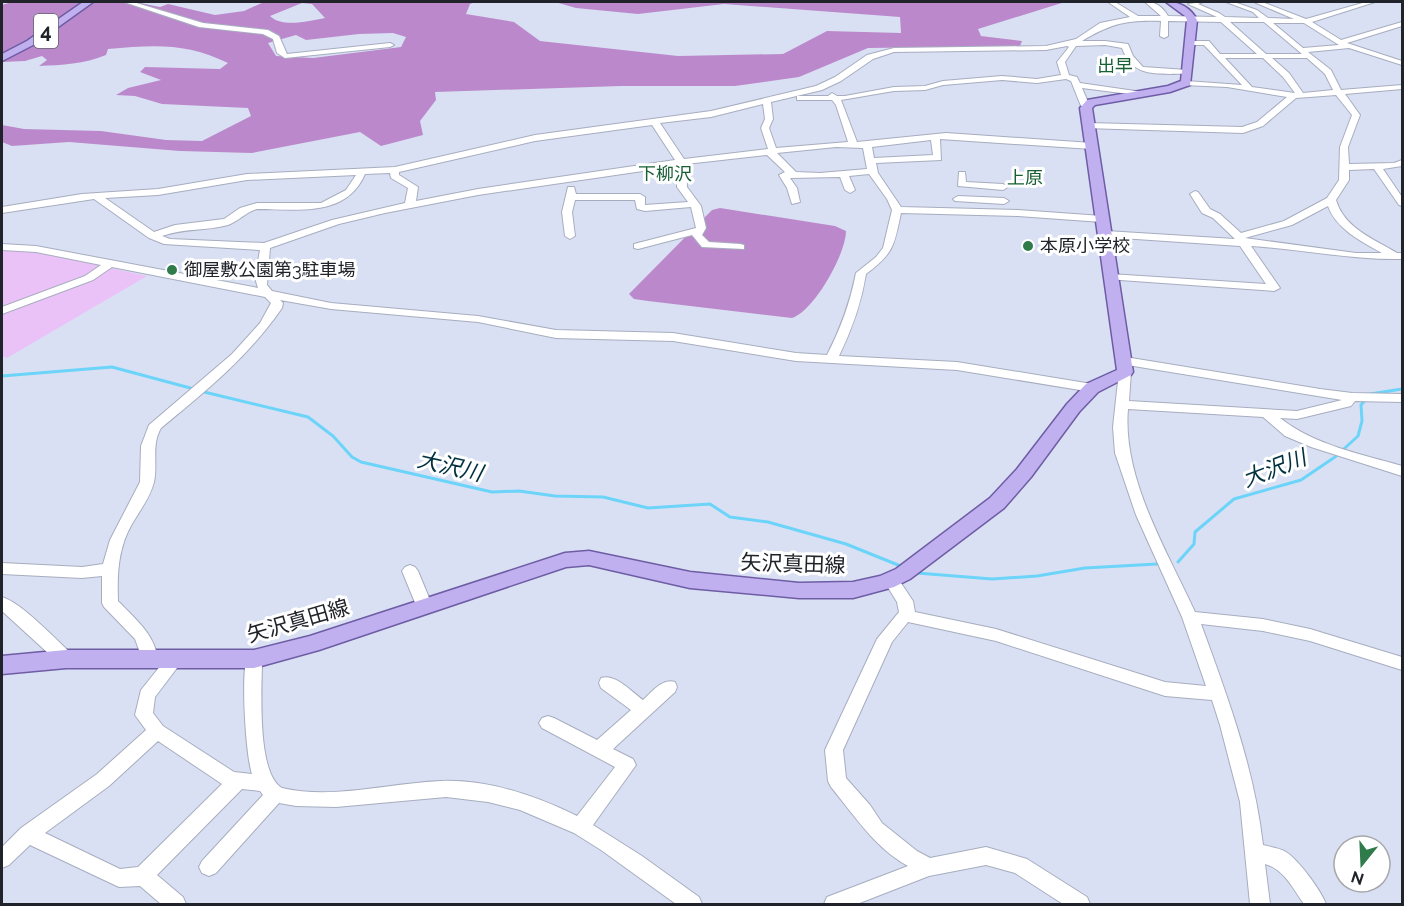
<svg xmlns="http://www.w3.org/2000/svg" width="1404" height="906" font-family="Raleway,'Noto Sans JP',sans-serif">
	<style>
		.green { fill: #ebc2f8 }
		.forest { fill: #bb89cb; fill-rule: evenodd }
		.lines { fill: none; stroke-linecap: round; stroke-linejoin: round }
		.stream { stroke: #6cd4f8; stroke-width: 3 }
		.minor-casing { stroke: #a7adbf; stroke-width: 2 }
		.major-casing { stroke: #6e5da4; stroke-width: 3 }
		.minor { fill: #fff; fill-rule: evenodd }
		.major { fill: #c1b0f0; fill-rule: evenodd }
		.poi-dot { fill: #2f7b4a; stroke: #fff; stroke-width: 2 }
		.labels { text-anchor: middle; stroke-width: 6; stroke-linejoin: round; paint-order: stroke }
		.far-neighbourhood-label { font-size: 18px; fill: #186034; stroke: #fff }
		.far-poi-label { font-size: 18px; fill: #21232a; stroke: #fff; text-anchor: start }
		.shield { fill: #fff; stroke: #64656a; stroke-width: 1.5 }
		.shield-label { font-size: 20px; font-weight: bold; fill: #21232a }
		.street-label { font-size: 21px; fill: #21232a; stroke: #fff }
		.water-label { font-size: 22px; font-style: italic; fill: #00313f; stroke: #fff }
	</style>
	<rect width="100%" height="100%" fill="#d9e0f3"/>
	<path class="green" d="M2,249L34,251L147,276L7,358L2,356Z"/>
	<path class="forest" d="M12,2H135L160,7L168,4L215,15L244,11L264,2H475L470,4L466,14L514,22L540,41L678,56L783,54L827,31L901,33L900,17L724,4L638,14L576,8L555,2H1065L978,29L981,36L1022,41L1020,46L868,48L799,77L735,86H621L435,92L436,100L420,121L423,135L381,146L360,132L252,153L180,151L69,142L12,146L2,142V125L24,129L101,131L166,140L202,141L251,116L248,108L162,104L135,96L116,95L128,88L161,80L140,72L145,67L220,69L228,63C186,42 153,45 108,49L106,55C84,64 62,65 39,66L47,60L42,56L25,61L2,62V5ZM302,3L312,4L325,18C309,21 282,28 270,16ZM393,33L406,37L401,47L313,58L276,56L268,43L296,35L306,40L359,34Z
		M720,208L835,226L846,231C846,254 814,311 792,318L648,301L634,299L629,294L712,210Z"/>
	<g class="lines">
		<path class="stream" d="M2,376L112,367L194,389
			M200,391L308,417L333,436L352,457L361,462L492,492L519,491L555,496L603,497L648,508L710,504L730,517L768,522L846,544L903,567
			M1370,394L1402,389
			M1178,562L1194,544L1195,532L1234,499L1301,480L1335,457L1358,436L1362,421L1361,405L1366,399
			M917,573L992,579L1037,576L1085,568L1157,564"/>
		<g class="minor-casing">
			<path id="minor" d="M124,2H133L203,23L268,30L279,36L287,54L390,43L394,45L390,47L285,58L277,53L273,39L263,34L199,27Z
				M1108,2H1115L1138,16H1161L1145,2C1155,1 1163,7 1168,16L1217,17L1188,4L1203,2L1198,4L1219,13L1225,17L1259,18L1253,12L1226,2H1234L1257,10L1268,18L1294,19L1254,2H1262L1306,19L1366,2H1375L1312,22L1341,40L1402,22V26L1347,43L1402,61V65L1349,48L1308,52L1331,70L1341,90L1402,85V89L1345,94L1360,115L1348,147L1349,164L1394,163L1402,160V166L1383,169L1402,197V206L1399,205L1374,169L1349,170V180L1336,200C1344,228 1374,239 1397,253H1402V259C1351,260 1302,249 1251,246L1280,288L1274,291L1106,279V275L1110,274L1266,284L1240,246L1106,237L1101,234L1106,231L1235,239L1213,218L1202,213L1190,194L1195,191L1198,192L1210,209L1220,214L1241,233L1284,221L1327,198L1339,180L1340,147L1352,115L1336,95L1296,98L1263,126L1243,133L1085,128L1084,126L1088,123L1242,127L1257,122L1287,97L1227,87L1183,85V81H1186L1242,85L1204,45H1191L1187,43L1191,41H1209L1220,54H1257L1221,22L1168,21V36L1164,38L1160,36L1161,21C1127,20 1112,23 1082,41H1105L1128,44L1133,56L1143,67L1187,70L1191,72L1187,74C1159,73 1133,79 1122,48L1105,45L1076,46L1065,62L1069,75L1077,77L1080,83L1142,92L1146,94L1145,96L1082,88L1088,102L1091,105L1087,108L1081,106L1071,81L1066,79L1037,83L1002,80L943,85L925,90L894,91L841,100L857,142L946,133L1092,143L1096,146L1092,149L940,139L941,160L876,163L878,173L901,207L1018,210L1102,216L1107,219L1102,222L1018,216L901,213C894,246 894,253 866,274C861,304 852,329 839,356L957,362L1092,384L1096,385L1098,388L1096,391L1092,392L957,370L796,361L673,341L556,338L478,322L331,309L280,300L283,303L282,308C249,356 206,391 161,428C151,445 158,463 154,482C150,498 140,510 132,524C118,548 117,574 118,601C135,619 154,633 158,659L156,664L150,666L144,664L135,639L104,607L102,603V576L82,578L2,574V563L82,567L103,564L110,540L140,482L141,446L149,425L232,354L260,323L271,303L265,297L112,267L93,280L2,314V307L85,276L101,265L36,252L2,250V244L36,246L258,288L255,278L260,250L164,244L149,238L94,199L2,213V207L82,194L158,189L247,174L395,167L535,135L711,111L816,86L835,77L867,55L894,48L1046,46L1076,39L1100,23L1130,17ZM1230,22H1264L1302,54H1266ZM1273,23H1304L1339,45L1303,48ZM1067,46L1069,47L1057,62L1061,75L1037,79L1002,76L943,81L925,86L894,87L845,96H837L832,93L828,96H797V100H832L836,105L848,142L776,148L769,128L773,119L771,102L822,90L841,81L873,59L894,52L1046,50ZM1225,58H1263L1283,77L1295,93L1252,87ZM1272,58H1307L1325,74L1333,90L1303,93L1289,73ZM763,104L765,119L761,128L768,149L684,159L660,123L711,117ZM652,125L675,160L478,189L416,201L418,187L399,175V172L535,141ZM931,140L933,155L874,158L872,147ZM836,147L863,148L867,169L820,173L796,172L777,153ZM767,155L785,172L779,175L787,188L792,204L800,202L797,188L790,178L840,177L845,190L850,193L855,190L849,176L869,174L887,199L892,210L883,248L876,257L856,273C850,303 841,328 827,355L796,353L673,333L556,330L478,316L331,303L272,291L267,285L270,248L339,224L385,213L478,195L677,166V187L688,202L645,205V197L640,194H576L574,187H568L562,212L565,236L570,239L575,236L572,212L575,200H635L637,209L645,211L691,207L696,228L634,244V248L638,249L692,235L702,247L744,249V245L740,244L709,242L702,235L706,228L701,206L687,187L686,164ZM390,173L391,178L408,188L405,203L332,220L264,243L170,239L162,236C184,228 207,231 228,225C239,221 246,212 257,209C297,209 346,218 365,174ZM356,175L346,190L321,203H257L240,208L224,219L175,225L154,232L105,198L158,195L247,180ZM1328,206C1336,229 1362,242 1382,253H1356L1245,238L1292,225Z
				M959,172H965L966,182L1003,184L1008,187L1003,190L958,186Z
				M958,196L1004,198L1009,201L1004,204L955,201L953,199Z
				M1125,357L1320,389L1352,393L1402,394V402L1355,401L1351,406L1297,419L1280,418C1314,445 1361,454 1402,466V476L1311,447L1285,436L1263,417L1128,409C1122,478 1167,551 1195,612L1263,619L1310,629L1402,657V670L1310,641L1263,631L1201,624C1228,698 1254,767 1263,845C1270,847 1280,848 1286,852C1299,860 1321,891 1326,904H1304C1294,890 1284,869 1265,864L1270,904H1250L1240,802L1220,725L1212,700L1165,696L996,641L908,622L892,642L843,750L846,778L870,805L882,823L917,851L930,858L986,847L1027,859L1087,897L1090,904H1063L1015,873L986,865L929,876L857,904H824L827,897L908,866C875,848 854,815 831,787L828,781L825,750L877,639L899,612L897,602L884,581L887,577H897L913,601L915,612L996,629L1165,682L1206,686L1182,617L1136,515L1115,453L1113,427L1119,372L1125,368L1131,372L1129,401L1297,411L1342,400L1121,364L1119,361L1121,358Z
				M410,565L415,567L418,571L432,605L430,609L424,611L418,609L416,605L402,571L405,567Z
				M2,597C22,603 55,639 72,654L74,659L72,664L66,666L60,664L2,611Z
				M254,652L260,654L262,659C262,687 256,773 282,788C333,800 389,783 441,781C488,779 536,796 577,816L615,767L542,728L539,723L542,718L548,716L554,718L597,740L631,710L601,688L599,683L601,678C615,673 632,692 643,700C652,692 662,678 675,682L677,687L675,692L613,749L633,759L636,765L593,825L642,856L699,897L702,904H676L601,850L574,833L520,810L488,802L446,797L336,807L296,806L279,803L216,873L209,876L202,873L199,867L202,861L263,795L260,791L242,789L157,875L183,897L186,904H161L140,886L119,887L30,845L9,865L2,868V847L21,828L97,774L146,730L135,715L141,690L169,655L175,653L181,655L183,660L155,697L153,713L163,726L234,772L252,774C246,755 240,671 248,654ZM158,741L222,784L138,867L120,869L45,833L109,786Z"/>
		</g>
		<g class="major-casing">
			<path id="major" d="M83,2H93L33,45L2,61V54L27,41Z
				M1166,2C1179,1 1191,8 1197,20L1190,85L1170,92L1095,105L1092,108L1133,372L1131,375L1098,392L1079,412L1031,477L1004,508L910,579L894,587L853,598H799L690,588L589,565L566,567L319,650L254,668H66L2,674V656L66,650H254L310,636L565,553L589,551L690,572L799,583L853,582L880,576L896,569L990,498L1017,469L1067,404L1086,384L1117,370L1080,108L1087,100L1168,86L1181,81L1187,20L1185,16Z"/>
		</g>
		<use href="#minor" class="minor"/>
		<use href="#major" class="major"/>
	</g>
	<g class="poi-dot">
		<circle cx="1028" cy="246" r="6"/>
		<circle cx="172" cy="270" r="6"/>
	</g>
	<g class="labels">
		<g class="far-neighbourhood-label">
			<text x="1115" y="72">出早</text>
			<text x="665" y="180">下柳沢</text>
			<text x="1025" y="184">上原</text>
		</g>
		<g class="far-poi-label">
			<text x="1040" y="252">本原小学校</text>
			<text x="184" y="276">御屋敷公園第3駐車場</text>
		</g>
		<rect class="shield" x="34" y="14" width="24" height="34" rx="4.5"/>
		<g class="shield-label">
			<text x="46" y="38">4</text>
		</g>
		<g class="street-label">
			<text transform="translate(793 564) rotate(2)" y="7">矢沢真田線</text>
			<text transform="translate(298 621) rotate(-16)" y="7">矢沢真田線</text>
		</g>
		<g class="water-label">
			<text transform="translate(450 466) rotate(13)" y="8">大沢川</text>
			<text transform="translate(1274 468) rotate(-21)" y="8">大沢川</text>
		</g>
	</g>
	<rect width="1404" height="906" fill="none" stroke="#21232a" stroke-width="6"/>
	<g transform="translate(1362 864) rotate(198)"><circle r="28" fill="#ffffff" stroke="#a6a7aa" stroke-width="1.5"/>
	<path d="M0-4.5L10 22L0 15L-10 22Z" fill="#2f7b4a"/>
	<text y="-9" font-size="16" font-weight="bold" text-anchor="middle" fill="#21232a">N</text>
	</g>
</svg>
